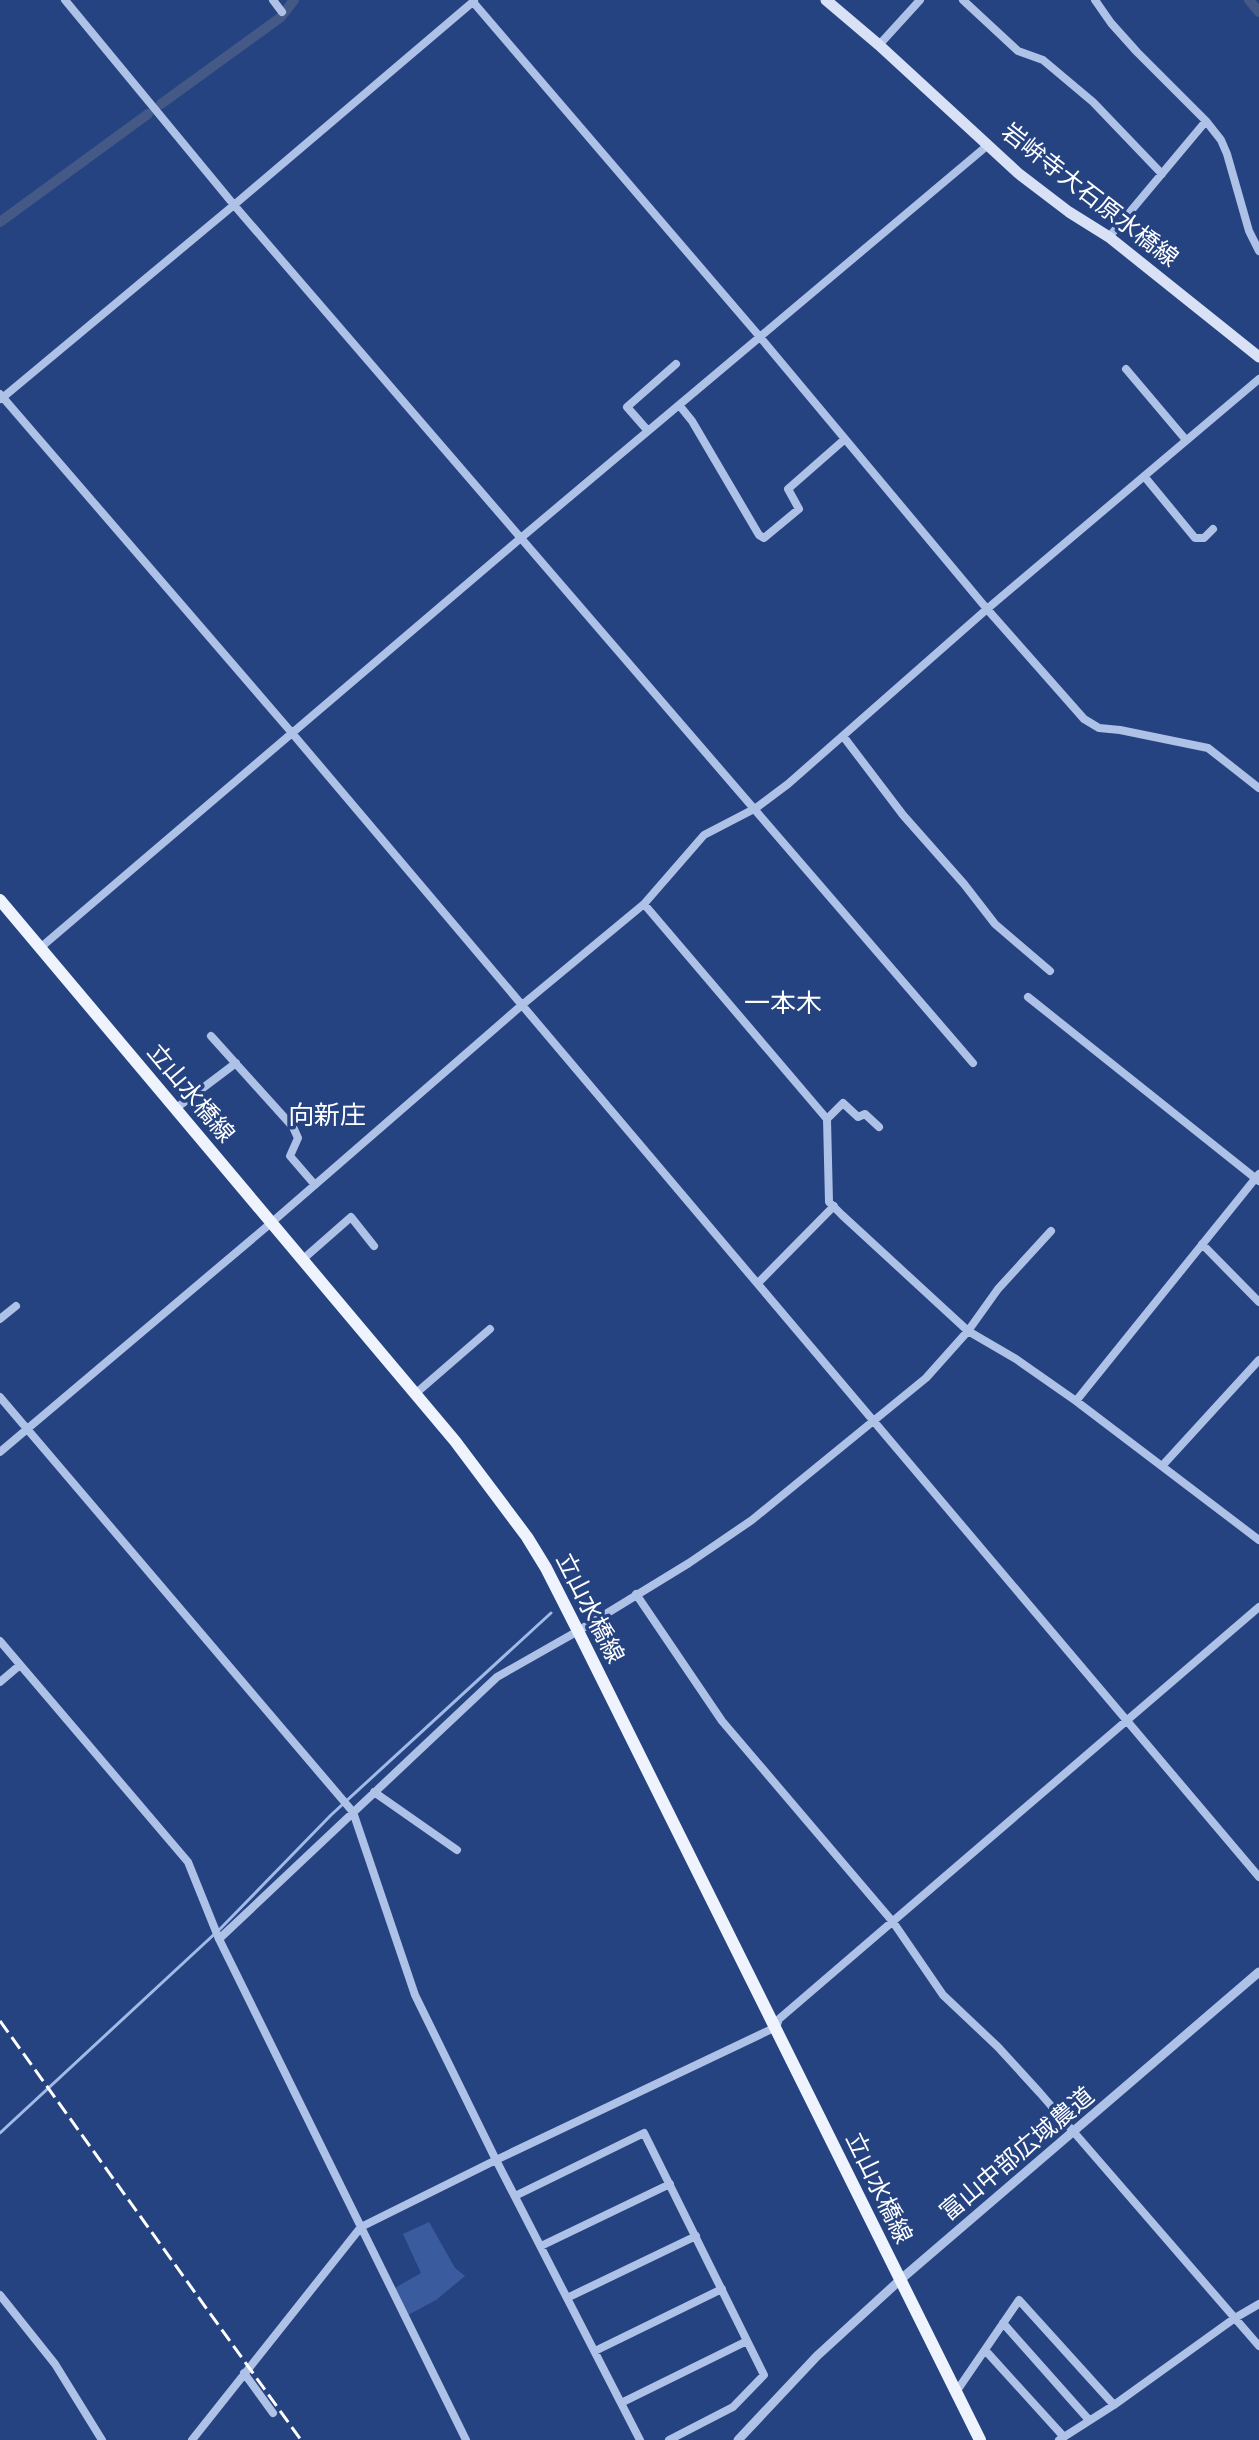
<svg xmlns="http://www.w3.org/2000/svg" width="1259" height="2440" font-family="'Source Sans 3','Noto Sans JP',sans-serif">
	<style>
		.green { fill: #3b5b9f }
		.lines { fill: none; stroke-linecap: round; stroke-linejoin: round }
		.stream { stroke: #a2bae7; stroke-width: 3 }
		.canal { stroke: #445986; stroke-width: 10 }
		.minor { stroke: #aec1e7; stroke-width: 8 }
		.tertiary { stroke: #aec1e7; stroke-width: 9 }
		.secondary { stroke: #d8e1f6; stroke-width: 11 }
		.primary { stroke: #eff3fd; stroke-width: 12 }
		.rail { stroke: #fff; stroke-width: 3; stroke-dasharray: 14 6; stroke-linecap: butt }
		.labels { text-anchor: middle; stroke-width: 7; stroke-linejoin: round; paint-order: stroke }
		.street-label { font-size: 24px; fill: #fff; stroke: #264381 }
		.neighbourhood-label { font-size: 26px; fill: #fff; stroke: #264381 }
	</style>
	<rect width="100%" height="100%" fill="#264381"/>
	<path class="green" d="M429,2222L455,2268L465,2276L436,2300L408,2315L395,2288L421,2273L403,2234Z"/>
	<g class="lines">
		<path class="stream" d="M0,2133L221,1928L331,1815L551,1613"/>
		<path class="canal" d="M1249,0L1259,12
			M161,104L281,17L294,0
			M0,222L148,114"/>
		<path class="minor" d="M65,0L234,205L973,1063
			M273,0L282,12
			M963,0L1018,51L1043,60L1093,102L1162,174
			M1095,0L1111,23L1137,52L1206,121
			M473,2L760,337L987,609L1084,719L1099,728L1120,730L1208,748L1259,788
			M879,45L920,0
			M1109,237L1206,121L1221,140L1227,154L1249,231L1259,251
			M1126,369L1186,440
			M0,394L292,733L1259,1877
			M1,399L234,205L474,1
			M679,405L692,421L759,535L764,538L799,509L788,489L845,439
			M648,431L627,407L676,364
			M1144,476L1195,538H1204L1213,529
			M843,736L903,815L964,884L995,924L1050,971
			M644,904L827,1119L829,1202L842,1215L968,1331L1016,1359L1076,1401L1259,1540
			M40,948L522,537L988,145
			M1028,997L1259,1181
			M211,1036L293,1127L298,1138L290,1156L315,1185
			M175,1109L236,1063
			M827,1119L843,1103L858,1117L865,1114L879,1127
			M1202,1244L1259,1302
			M302,1260L351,1217L374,1246
			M758,1283L834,1206
			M0,1319L16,1306
			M415,1394L490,1329
			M0,1397L353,1812L415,1995L496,2160L640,2440
			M1076,1401L1259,1174
			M0,1452L271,1223L522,1005L644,904L704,835L756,808L788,784L987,609L1259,379
			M1162,1466L1259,1360
			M636,1594L722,1721L893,1922L943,1995L998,2047L1040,2093L1259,2346
			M0,1641L188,1862L219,1939L466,2440
			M0,1682L20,1665
			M374,1792L457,1850
			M219,1939L497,1677L578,1631L689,1563L752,1520L926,1378L968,1331L998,1289L1051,1231
			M515,2196L644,2133L764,2375L733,2407L669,2440
			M541,2246L670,2184
			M0,2295L55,2364L102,2440
			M567,2298L696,2236
			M1003,2323L1089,2420
			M985,2350L1064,2437
			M595,2351L722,2289
			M244,2373L273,2413
			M956,2392L1019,2300L1114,2405
			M621,2403L747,2341
			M192,2440L361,2227L496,2160L776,2027L779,2019L1259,1607
			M1059,2440L1114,2405L1235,2318L1259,2304"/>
		<path class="tertiary" d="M738,2440L817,2356L900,2280L1259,1972"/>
		<path class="secondary" d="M826,0L879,45L1018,173L1069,212L1109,237L1259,357"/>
		<path class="primary" d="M0,900L455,1441L527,1537L546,1568L578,1631L980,2440"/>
		<path class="rail" d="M0,2021L301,2440"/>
	</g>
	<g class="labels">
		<g class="street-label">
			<text transform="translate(1090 195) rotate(38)" y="8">岩峅寺大石原水橋線</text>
			<text transform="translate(191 1093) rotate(50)" y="8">立山水橋線</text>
			<text transform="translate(590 1608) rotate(63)" y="8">立山水橋線</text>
			<text transform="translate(1017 2154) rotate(-40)" y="8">富山中部広域農道</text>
			<text transform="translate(879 2188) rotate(64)" y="8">立山水橋線</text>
		</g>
		<g class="neighbourhood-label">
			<text x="783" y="1012">一本木</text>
			<text x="327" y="1124">向新庄</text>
		</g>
	</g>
</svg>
